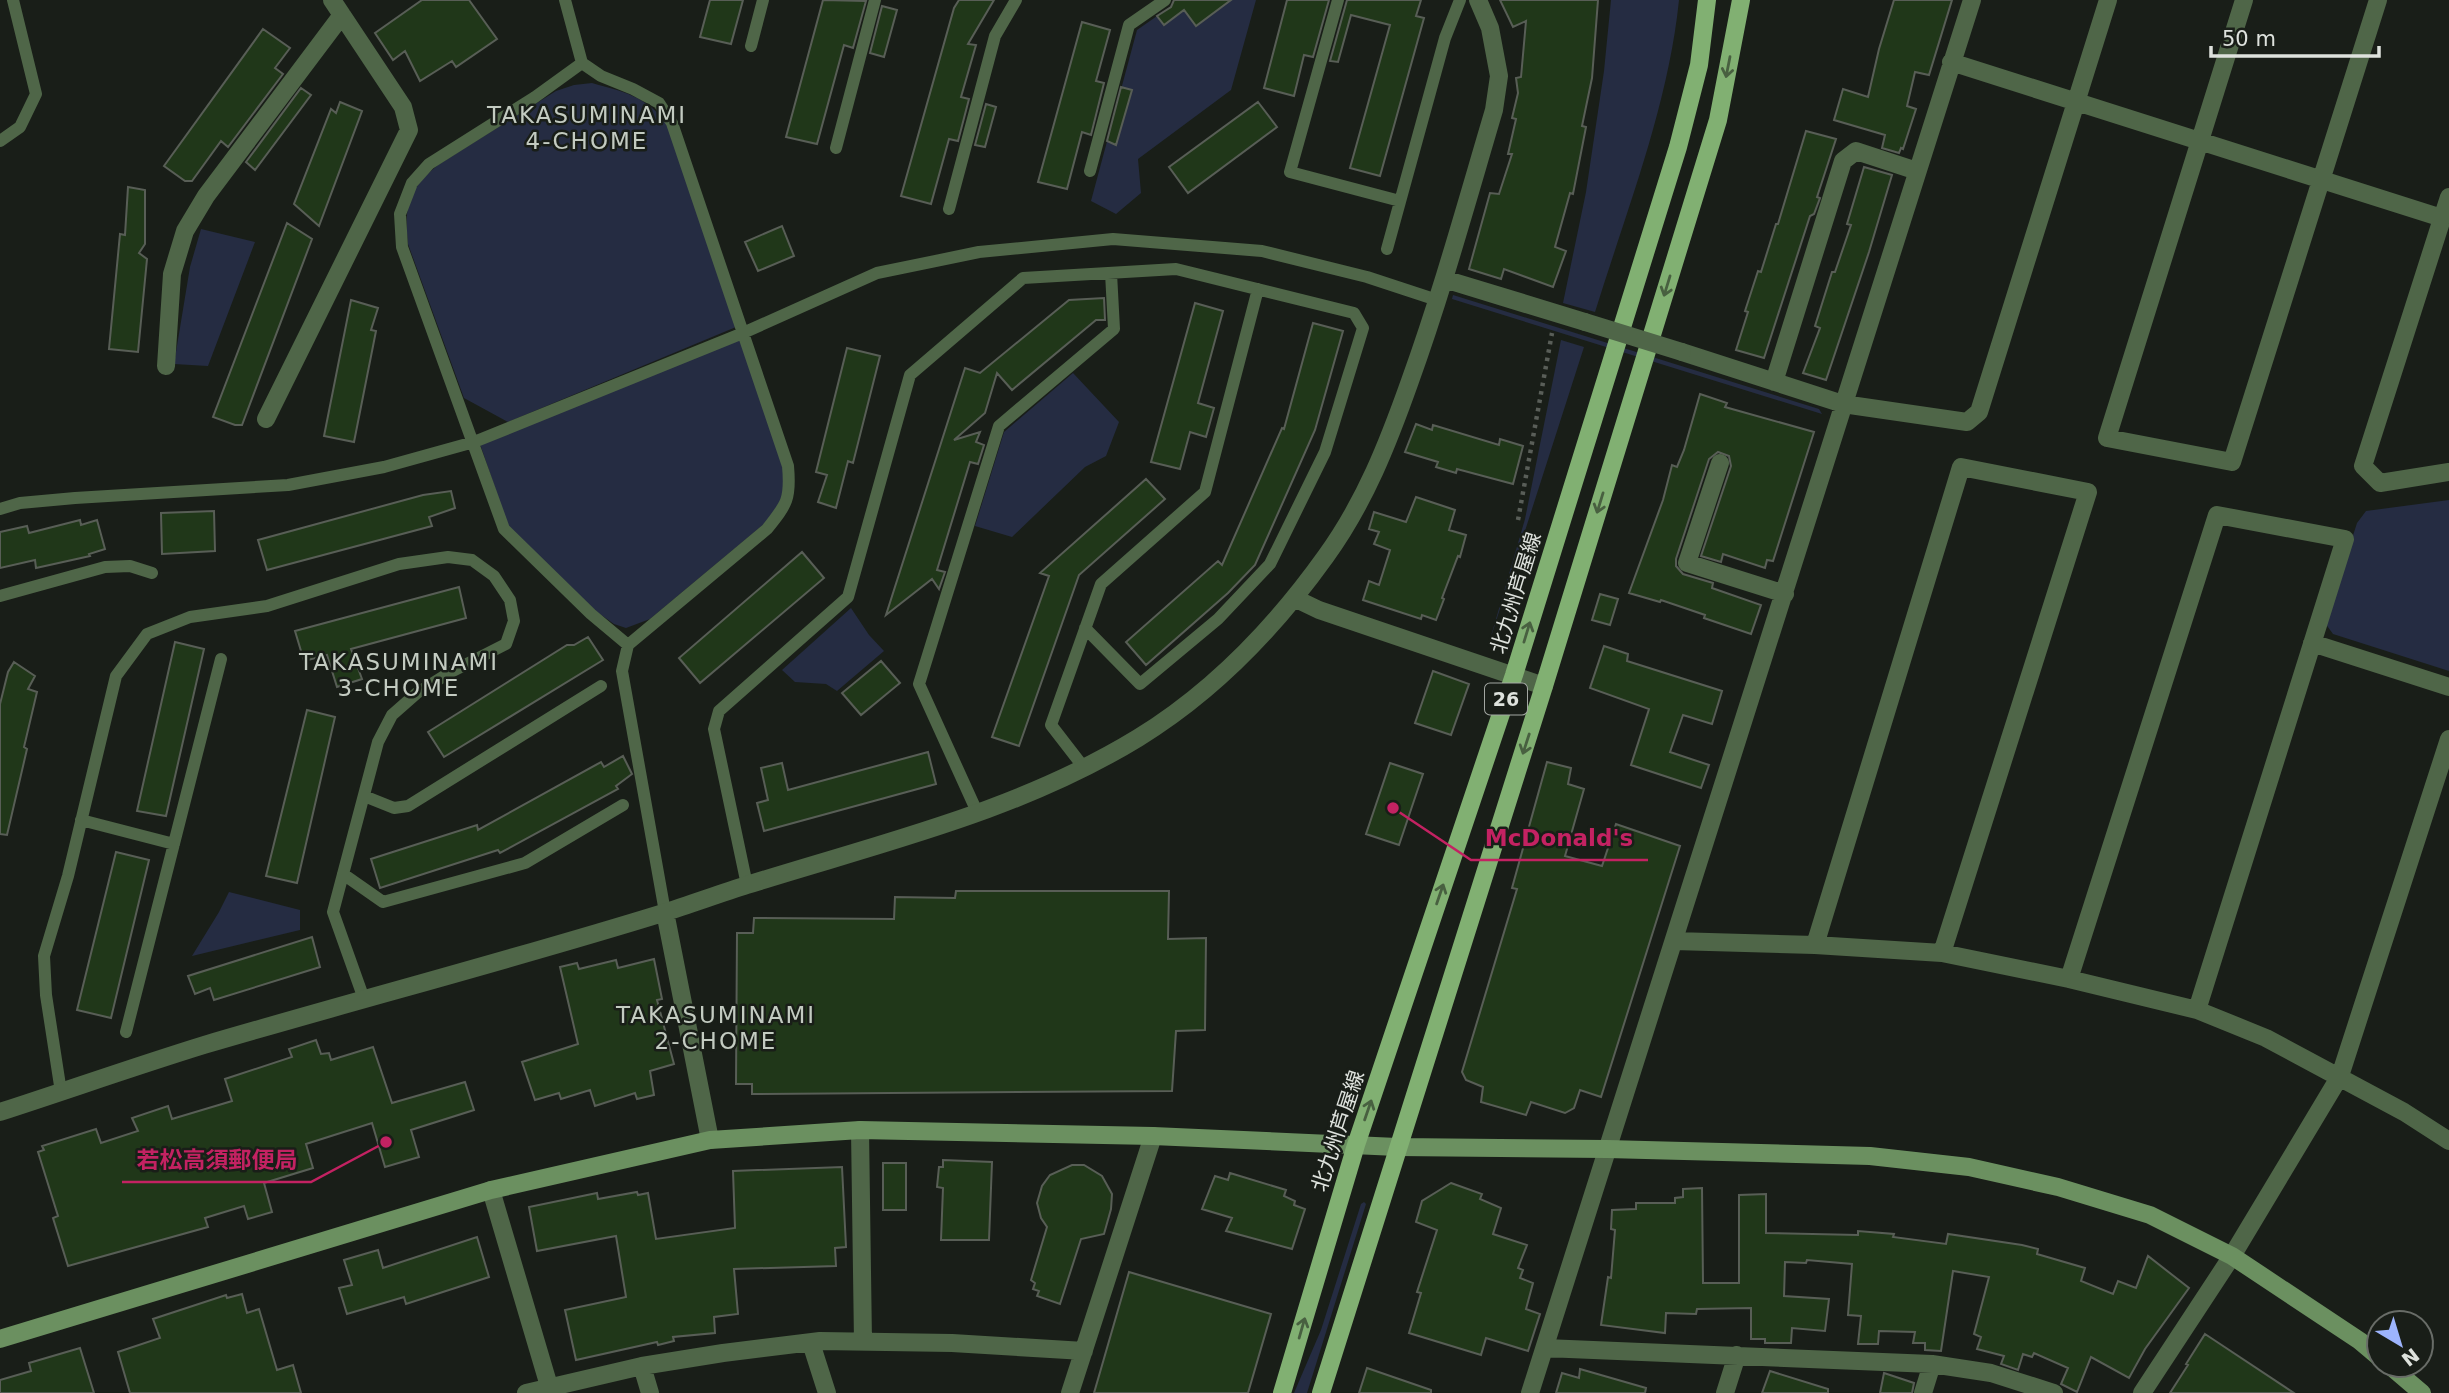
<svg xmlns="http://www.w3.org/2000/svg" width="2449" height="1393" font-family="'DejaVu Sans','Noto Sans JP',sans-serif">
	<style>
		.green { fill: #252c42 }
		.building { fill: #203719; stroke: #585e56; stroke-width: 2 }
		.lines { fill: none; stroke-linecap: round; stroke-linejoin: round }
		.path { stroke: #595e58; stroke-width: 4.5; stroke-dasharray: 3.5 5; stroke-linecap: butt }
		.lane { stroke: #4f6648; stroke-width: 12 }
		.street { stroke: #4f6648; stroke-width: 18 }
		.secondary { stroke: #6b9060; stroke-width: 18 }
		.primary { stroke: #81b072; stroke-width: 18 }
		.street-bridge { stroke: #4f6648; stroke-width: 18 }
		.oneway { stroke: #486040 }
		.labels { text-anchor: middle; stroke-width: 5; stroke-linejoin: round; paint-order: stroke }
		.shield { fill: #191e18; stroke: #a3a7a2; stroke-width: 2 }
		.shield-label { font-size: 19px; font-weight: bold; fill: #dee2dd }
		.street-label { font-size: 21px; fill: #dee2dd; stroke: #191e18 }
		.neighbourhood-label { font-size: 23px; letter-spacing: 2px; fill: #c3cbc1; stroke: #191e18 }
		.leader { fill: none; stroke: #c32262; stroke-width: 2.5 }
		.callout-dot { fill: #c32262; stroke: #191e18; stroke-width: 2.5 }
		.callout-label { font-size: 23px; text-anchor: middle; font-weight: bold; fill: #c32262; stroke: #191e18; stroke-width: 5; stroke-linejoin: round; paint-order: stroke }
	</style>
	<rect width="100%" height="100%" fill="#191e18"/>
	<path class="green" d="M1180,0H1256L1231,90L1138,159L1141,193L1116,214L1091,201L1137,30Z
		M1611,0H1679C1668,107 1627,209 1595,312L1563,303L1586,192L1604,71Z
		M592,83C624,92 646,96 667,124L736,327L508,422L464,398L408,244C404,207 408,189 438,165L556,91L574,85Z
		M201,229L255,242L208,366L174,364L190,267Z
		M1453,295L1819,409L1822,414L1452,299Z
		M740,339L783,466L785,491L777,507L764,524L650,619L626,628L614,624L597,612L508,526L480,444Z
		M1561,340L1584,347L1489,643L1525,519Z
		M1073,373L1119,422L1106,456L1085,467L1012,537L975,526L1004,432Z
		M2449,500V671L2333,634L2325,623L2357,523L2366,511Z
		M851,608L869,635L884,651L837,691L826,684L795,682L782,670Z
		M229,892L300,910V930L192,956L219,912Z
		M1364,1202L1366,1204L1307,1393H1294L1321,1330L1361,1204Z"/>
	<path class="building" d="M422,0H469L497,39L456,67L452,61L420,81L405,51L393,60L375,33Z
		M710,0H743L731,44L700,37Z
		M823,0L866,1L853,48L844,45L817,144L786,137Z
		M959,0H994L968,44L976,45L961,97L969,99L958,141L949,139L931,204L901,196L954,8Z
		M1174,0H1231L1196,26L1184,10L1164,25L1157,16L1171,7Z
		M1287,0H1329L1313,57L1304,55L1294,96L1264,88Z
		M1347,0H1421L1416,16L1424,18L1380,176L1350,168L1390,25L1351,15L1338,62L1330,61Z
		M1500,0H1598L1592,78L1582,126L1586,127L1573,194L1570,193L1555,247L1566,251L1553,287L1504,269L1501,279L1469,269L1490,193L1499,194L1512,154H1508L1516,119L1512,118L1518,93L1516,78L1521,77L1526,21L1513,27Z
		M1894,0H1952L1929,75L1915,72L1907,106L1916,109L1903,149L1901,148L1899,153L1882,148L1885,135L1834,120L1843,89L1868,97L1879,49Z
		M882,6L897,10L884,57L870,53Z
		M1082,22L1110,30L1096,81L1104,83L1091,135L1082,132L1067,189L1038,182Z
		M263,29L290,48L275,68L283,74L228,147L221,141L192,181H185L164,166Z
		M1121,87L1132,90L1116,145L1107,141Z
		M301,88L311,95L255,170L246,162Z
		M340,102L362,111L319,226L294,204L331,109L336,113Z
		M1258,102L1277,127L1188,193L1169,167Z
		M986,104L996,107L985,147L975,145Z
		M1806,131L1836,139L1817,197L1820,198L1814,214L1810,216L1764,358L1736,350L1748,312L1745,311L1758,271L1761,272L1776,224H1778Z
		M1864,167L1892,175L1869,252L1826,380L1803,373L1820,328L1815,326L1832,272H1835L1851,225L1847,224Z
		M128,187L145,190V244L139,253L147,259L138,352L109,349L120,234L125,235Z
		M287,223L312,239L242,425H235L213,417Z
		M782,226L794,256L758,271L745,242Z
		M1104,298L1105,320H1096L1012,390L997,373L985,413L954,440L980,432L976,442L984,445L978,464L970,462L937,570L945,572L939,589L932,579L886,615L965,368L980,373L1069,300Z
		M351,300L378,308L371,330L376,331L354,442L324,436Z
		M1195,303L1223,311L1198,403L1214,408L1206,437L1190,432L1180,469L1151,462Z
		M1313,323L1343,331L1315,430L1255,565L1228,593L1146,665L1126,642L1218,561L1222,565L1282,428L1284,429Z
		M847,348L880,356L853,463L848,461L836,508L818,502L827,475L816,472Z
		M1700,394L1727,403L1725,407L1814,432L1773,561L1767,560L1765,568L1723,554L1721,562L1701,556L1731,466L1729,456L1718,452L1709,459L1676,559V566L1683,574L1713,583L1712,588L1761,605L1751,634L1704,618L1705,615L1661,600L1660,602L1629,593L1663,500L1672,465L1677,467L1684,450Z
		M1416,424L1432,430L1433,425L1499,445L1500,439L1523,446L1513,484L1457,469L1456,473L1436,467L1438,462L1405,452Z
		M1146,479L1165,499L1079,575L1019,746L992,737L1049,576L1040,573Z
		M451,491L455,508L429,517L432,526L267,570L258,540L423,495Z
		M1416,497L1455,510L1449,530L1466,535L1460,557L1458,556L1442,598L1444,599L1436,620L1422,615L1421,619L1363,600L1369,581L1379,585L1390,550L1374,544L1379,532L1369,529L1374,512L1406,522Z
		M214,511L215,551L162,554L161,513Z
		M80,520L81,525L97,520L105,549L89,554L90,556L36,568L35,560L0,568V532L27,526L29,533Z
		M802,552L824,578L700,683L679,658Z
		M459,587L466,618L351,649L362,679L337,687L327,655L304,661L295,631Z
		M1600,594L1618,599L1610,625L1592,620Z
		M588,637L603,660L444,757L428,732L567,645H574Z
		M175,642L204,649L166,816L137,811Z
		M1604,646L1628,654L1627,661L1722,691L1712,724L1683,715L1670,752L1709,765L1701,788L1631,765L1649,709L1590,688Z
		M881,661L900,683L861,715L842,693Z
		M14,662L35,676L28,689L37,692L24,747L27,749L7,835L0,834V704L8,672Z
		M1433,671L1469,684L1451,735L1415,723Z
		M307,710L335,717L297,883L266,876Z
		M928,752L936,784L764,831L757,803L768,800L761,768L782,763L788,790Z
		M623,756L632,774L616,786L618,789L500,853L498,850L380,888L371,859L477,825L478,830L601,762L604,767Z
		M1547,762L1571,768L1568,784L1584,789L1565,856L1602,866L1616,824L1680,846L1601,1097L1580,1090L1574,1108L1565,1113L1531,1102L1526,1115L1481,1102L1483,1087L1466,1080L1462,1072L1517,889L1512,888Z
		M1390,763L1423,774L1399,845L1366,834Z
		M116,852L149,860L111,1018L77,1010Z
		M956,891H1169L1168,939L1206,938L1205,1030L1176,1031L1172,1091L752,1094V1084H736L737,933H753L754,918L894,919L895,897L955,898Z
		M312,937L320,967L214,1000L210,988L195,994L188,976Z
		M654,959L662,999L657,1000L674,1064L650,1071L654,1095L637,1099L635,1093L595,1106L590,1090L561,1099L559,1093L535,1100L522,1062L578,1044L560,967L577,963L579,969L616,960L618,968Z
		M316,1040L321,1054L329,1053L331,1060L373,1047L392,1103L465,1082L474,1110L411,1130L419,1157L385,1167L372,1123L306,1144L313,1168L264,1183L272,1212L248,1219L244,1206L205,1218L208,1227L68,1266L53,1218L58,1216L38,1152L44,1150L42,1146L96,1129L101,1143L138,1131L132,1118L168,1106L172,1119L232,1101L225,1079L292,1057L289,1049Z
		M943,1160L992,1162L989,1240H941L943,1188L937,1187L939,1167H943Z
		M883,1163H906V1210H883Z
		M1072,1165H1084L1102,1176L1112,1194L1111,1209L1104,1234L1081,1239L1060,1304L1037,1296L1039,1291L1033,1289L1035,1283L1031,1280L1047,1227L1041,1218L1037,1203L1042,1186L1050,1175Z
		M842,1167L846,1247L835,1248L836,1266L734,1269L738,1314L714,1317L715,1333L673,1337L674,1341L658,1345L657,1342L576,1360L565,1310L626,1297L616,1236L537,1251L529,1207L597,1193L598,1199L637,1192L638,1195L648,1193L656,1239L735,1228L733,1171Z
		M1230,1173L1286,1190L1284,1196L1295,1201L1294,1205L1305,1209L1292,1249L1226,1231L1232,1218L1202,1209L1215,1176L1228,1180Z
		M1451,1183L1482,1194L1480,1199L1501,1208L1493,1234L1527,1245L1518,1268L1523,1270L1520,1278L1533,1283L1526,1309L1540,1314L1528,1351L1486,1338L1481,1355L1409,1333L1421,1293L1417,1292L1437,1230L1416,1222L1422,1201Z
		M1702,1188L1703,1283H1739V1195L1766,1194V1233L1858,1235V1231L1894,1234L1893,1237L1946,1244L1948,1234L2022,1245L2038,1249L2037,1254L2085,1268L2081,1281L2113,1294L2118,1281L2136,1288L2148,1256L2189,1288L2145,1349L2129,1378L2091,1357L2077,1392L2061,1384L2068,1368L2034,1353L2032,1357L2023,1354L2018,1370L2001,1364L2004,1356L1977,1349L1981,1337L1974,1334L1989,1277L1953,1271L1941,1351L1925,1350V1343H1913L1915,1332L1879,1331L1878,1344H1858L1861,1316L1848,1315L1852,1264L1807,1260L1806,1263L1785,1262L1784,1296L1829,1299L1825,1331L1792,1328L1791,1343H1765V1339H1751V1308L1697,1309L1696,1314L1666,1313L1665,1333L1601,1325L1608,1277L1611,1278L1615,1230L1611,1229L1612,1210L1636,1209V1203H1675V1198L1683,1197V1189Z
		M477,1237L489,1277L406,1304L404,1297L347,1314L339,1288L352,1285L344,1260L378,1250L383,1268Z
		M1129,1272L1271,1314L1248,1393H1094Z
		M242,1294L247,1313L259,1309L277,1370L293,1365L301,1393H130L118,1352L160,1338L153,1319L226,1295L227,1298Z
		M2205,1334L2294,1393H2170L2188,1365L2186,1364Z
		M80,1348L94,1393H0V1380L31,1371L29,1363Z
		M1367,1368L1431,1390V1393H1359Z
		M1580,1369L1646,1388L1645,1393H1556L1562,1373L1579,1378Z
		M1770,1371L1828,1389V1393H1762Z
		M1884,1373L1914,1383L1912,1393H1880Z"/>
	<g class="lines">
		<path class="path" d="M1518,520L1552,333"/>
		<path class="lane" d="M565,0L582,63L601,76L633,89L659,103L672,123L788,466C791,499 787,504 767,529L628,645L622,671L665,912
			M1338,0L1290,172L1400,201
			M751,46L763,0
			M582,63L535,97L429,164L412,183L400,214L402,247L504,529L591,614L628,645
			M0,141L20,127L36,94L13,0
			M836,148L875,0
			M1090,171L1129,25L1165,0
			M949,209L995,36L1016,0
			M1387,249L1445,38L1460,0
			M0,509L20,503L75,498L288,485L384,467L474,442L743,333L877,273L979,252L1113,239L1262,251L1367,277L1437,300
			M0,596L105,567L130,566L152,573
			M1085,769L1051,725L1101,584L1205,492L1258,289
			M364,796L394,808L408,806L601,686
			M978,814L919,684L999,426L1114,329L1111,273
			M81,820L174,844
			M343,874L383,902L525,863L623,805
			M747,885L714,729L719,711L848,597L910,375L1023,278L1176,269L1354,313L1363,328L1325,452L1270,564L1218,619L1140,684L1085,628
			M126,1032L221,659
			M61,1092L46,995L44,956L68,876L116,676L147,634L190,617L267,606L399,564L448,557L472,560L494,576L510,600L514,621L506,644L449,673L417,693L392,715L378,742L333,912L364,999"/>
		<path class="street" d="M2244,0L2107,438L2232,462L2378,0
			M1951,62L2442,218
			M2449,197L2363,466L2380,483L2449,472
			M1444,279L1585,322
			M1682,352L1843,404L1967,422L1979,412L2108,0
			M166,366L172,274L185,231L206,196L342,15
			M1774,382L1843,161L1856,151L1917,171
			M266,419L409,130L403,107L332,0
			M1720,463L1687,563L1785,594
			M1294,598L1319,610L1544,686
			M2312,643L2449,687
			M665,912L710,1140
			M1674,941L1815,945L1942,953L2069,979L2197,1010L2266,1038L2404,1112L2449,1141
			M1815,945L1961,467L2088,492L1942,953
			M2069,979L2217,515L2345,539L2197,1010
			M0,1112C68,1090 136,1066 204,1045C357,1000 511,960 663,913C691,904 719,894 747,885C880,843 1017,812 1138,738C1213,692 1276,626 1326,556C1365,502 1388,443 1410,381C1442,292 1467,201 1494,110L1499,76L1490,28L1478,0
			M860,1130L863,1342
			M491,1190L549,1386
			M811,1343L827,1393
			M1545,1348L1932,1364L1991,1373L2054,1393
			M642,1366L650,1393
			M526,1393L642,1366L723,1353L820,1341L952,1343L1084,1351
			M1070,1393L1153,1136
			M1530,1393L1972,0
			M1725,1393L1737,1355
			M1923,1393L1932,1364
			M2142,1393L2232,1256L2340,1076L2449,739"/>
		<path class="secondary" d="M0,1339L491,1190L710,1140L860,1130L1153,1136L1397,1147L1607,1149L1870,1156L1969,1167L2058,1187L2150,1215L2232,1256L2360,1341L2379,1357
			M2389,1365L2422,1393"/>
		<path class="primary" d="M1282,1393L1356,1145L1514,675L1678,147L1699,65L1707,0
			M1321,1393L1544,686L1718,120L1741,0"/>
		<path class="street-bridge" d="M1585,322L1682,352"/>
	</g>
	<defs><path id="oneway-shaft" d="M-6 0H5M1.5-3L5.5 0L1.5 3" fill="none" stroke-width="1.6" stroke-linecap="round" stroke-linejoin="round" transform="scale(1.75)"/></defs>
	<g class="oneway">
		<use href="#oneway-shaft" transform="translate(1728 67) rotate(101)"/>
		<use href="#oneway-shaft" transform="translate(1667 286) rotate(107)"/>
		<use href="#oneway-shaft" transform="translate(1600 503) rotate(107)"/>
		<use href="#oneway-shaft" transform="translate(1527 632) rotate(-73)"/>
		<use href="#oneway-shaft" transform="translate(1526 744) rotate(108)"/>
		<use href="#oneway-shaft" transform="translate(1440 894) rotate(-71)"/>
		<use href="#oneway-shaft" transform="translate(1368 1110) rotate(-71)"/>
		<use href="#oneway-shaft" transform="translate(1302 1328) rotate(-74)"/>
	</g>
	<g class="labels">
		<rect class="shield" x="1485" y="683.5" width="42" height="31" rx="5"/>
		<g class="shield-label">
			<text x="1506" y="706">26</text>
		</g>
		<g class="street-label">
			<text transform="translate(1516 593) rotate(-73)" y="7">北九州芦屋線</text>
			<text transform="translate(1338 1131) rotate(-72)" y="7">北九州芦屋線</text>
		</g>
		<g class="neighbourhood-label">
			<text x="587" y="123">TAKASUMINAMI<tspan x="587" dy="26">4-CHOME</tspan></text>
			<text x="399" y="670">TAKASUMINAMI<tspan x="399" dy="26">3-CHOME</tspan></text>
			<text x="716" y="1023">TAKASUMINAMI<tspan x="716" dy="26">2-CHOME</tspan></text>
		</g>
	</g>
	<path class="leader" d="M1393 808L1471 860H1648M386 1142L311 1182H122"/>
	<g class="callout-dot">
		<circle cx="1393" cy="808" r="7"/>
		<circle cx="386" cy="1142" r="7"/>
	</g>
	<g class="callout-label">
		<text x="1559" y="846">McDonald's</text>
		<text x="217" y="1168">若松高須郵便局</text>
	</g>
	<g transform="translate(2400 1344) rotate(142)"><circle r="33" fill="#191e18" stroke="#686c67" stroke-width="2"/>
	<path d="M0-5L12 26L0 18L-12 26Z" fill="#9db4fd"/>
	<text y="-10" font-size="19" font-weight="bold" text-anchor="middle" fill="#dee2dd">N</text>
	</g>
	<path d="M2211 46v10h168v-10" fill="none" stroke="#dee2dd" stroke-width="3.5"/>
	<text x="2222" y="46" font-size="21" fill="#dee2dd" stroke="#191e18" stroke-width="5" paint-order="stroke">50 m</text>
</svg>
